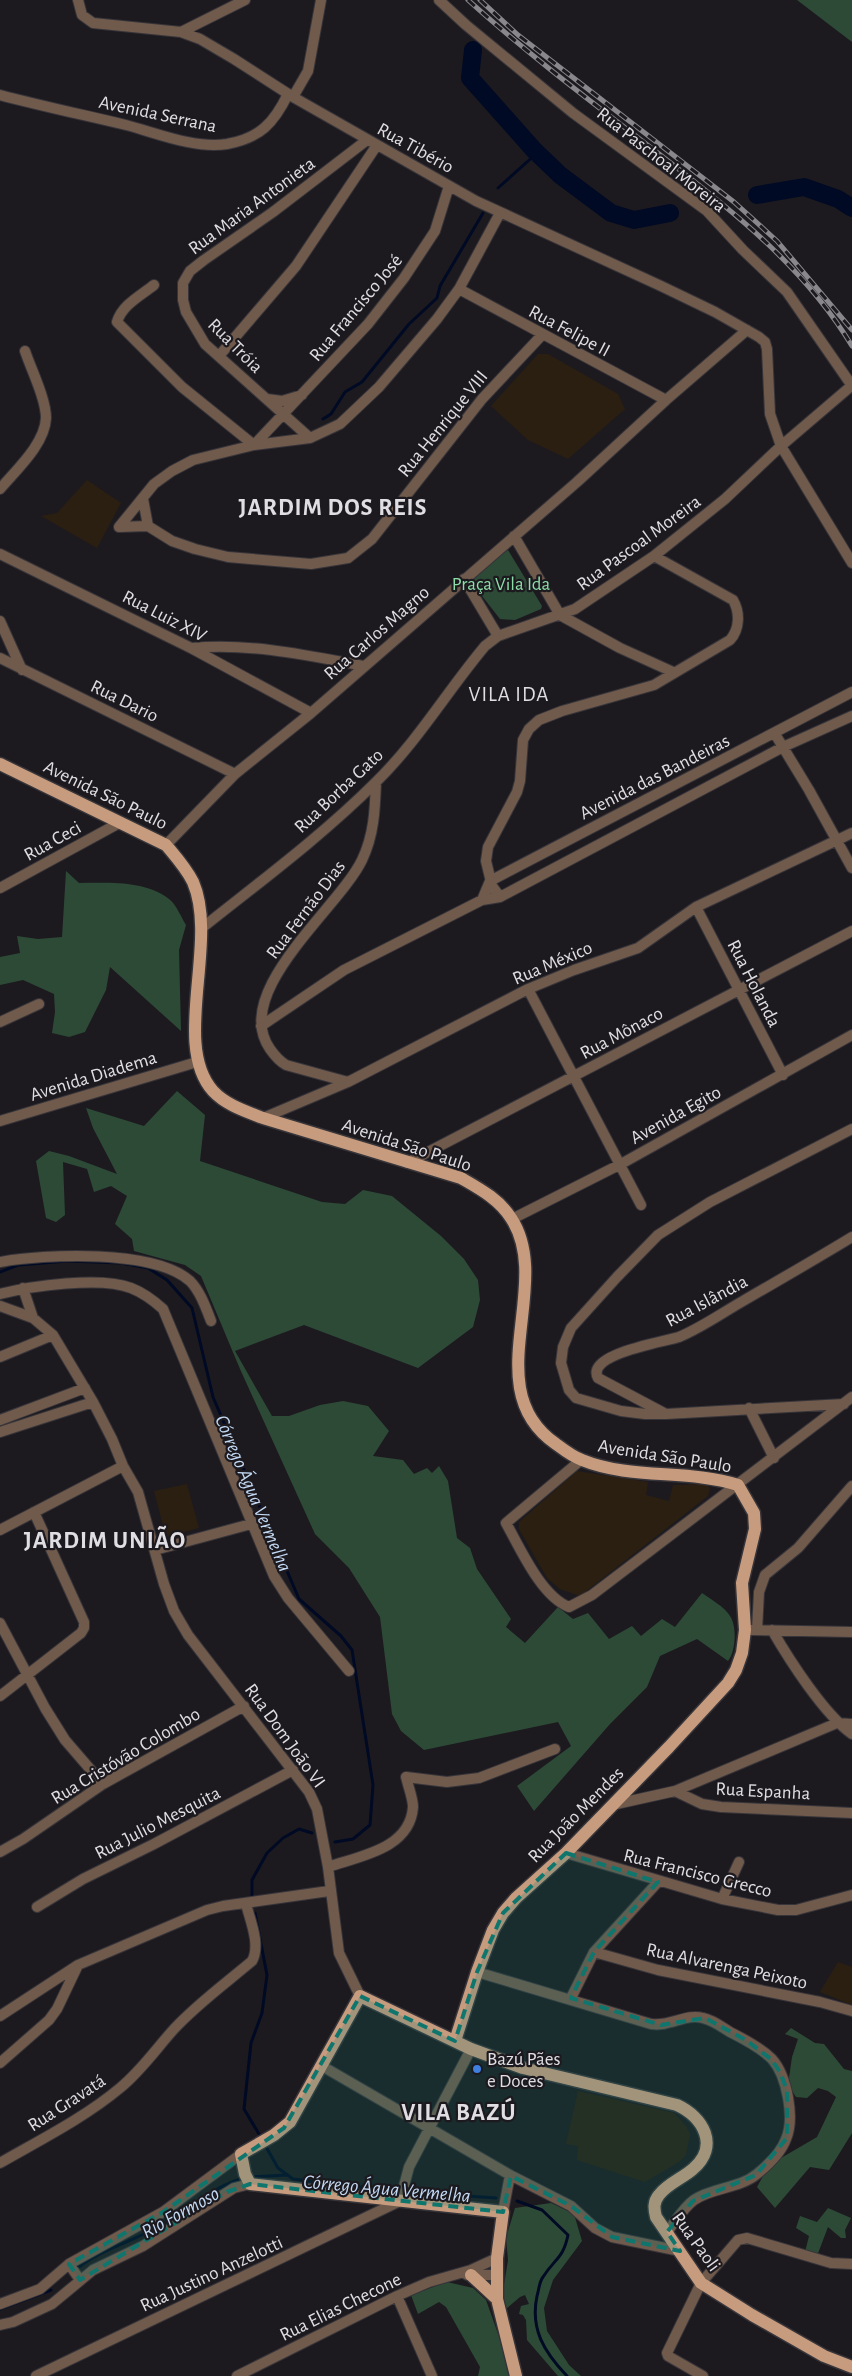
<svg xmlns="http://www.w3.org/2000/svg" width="852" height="2376" font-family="'Alegreya Sans',sans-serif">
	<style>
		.education { fill: #2b1f12 }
		.green { fill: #2d4a37 }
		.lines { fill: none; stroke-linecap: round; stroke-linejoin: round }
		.stream { stroke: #000a24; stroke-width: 3 }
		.river { stroke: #000a24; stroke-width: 18 }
		.minor-casing { stroke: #37353a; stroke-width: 12 }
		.major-casing { stroke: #37353a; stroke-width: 15 }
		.minor { stroke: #705a4c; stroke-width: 10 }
		.major { stroke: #c79b7d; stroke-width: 12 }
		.rail-casing { stroke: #89878b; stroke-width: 5 }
		.rail { stroke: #1c1a1f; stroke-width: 3; stroke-dasharray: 9; stroke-linecap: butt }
		.marked { fill: #0f766e; fill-opacity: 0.2; stroke: #0f766e; stroke-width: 4; stroke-dasharray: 10 6; stroke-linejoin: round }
		.shop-dot { fill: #3f7fe0; stroke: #1c1a1f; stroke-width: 2 }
		.labels { text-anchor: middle; stroke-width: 4.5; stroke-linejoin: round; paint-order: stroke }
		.street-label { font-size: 19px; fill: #e0dee2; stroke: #1c1a1f }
		.park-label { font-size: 19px; fill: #8cdda8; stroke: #1c1a1f }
		.poi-label { font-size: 19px; fill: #e0dee2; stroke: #1c1a1f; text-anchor: start }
		.water-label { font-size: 20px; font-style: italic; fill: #c3d9f4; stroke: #1c1a1f }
		.quarter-label { font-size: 21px; letter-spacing: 1px; fill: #e0dee2; stroke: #1c1a1f }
		.district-label { font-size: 24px; font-weight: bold; letter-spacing: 1px; fill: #e0dee2; stroke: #1c1a1f }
	</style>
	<rect width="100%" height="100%" fill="#1c1a1f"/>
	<path class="education" d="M538,354H548L618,394L625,409L568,459L528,440L491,406Z
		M87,480L121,503L97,548L41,516L57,513Z
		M577,1471L648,1482L646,1495L669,1501L673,1485L706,1484L710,1488L708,1496L580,1596L560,1589L547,1578L519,1529V1522Z
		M187,1484L199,1528L166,1537L154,1491Z
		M838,1962L852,1967V2005L820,1992Z
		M578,2091L674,2113L686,2126L690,2134L686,2155L679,2162L645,2182L577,2160L578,2146L566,2144Z"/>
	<path class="green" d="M797,0H852V42Z
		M508,550L542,606L541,609L515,620L500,619L475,587L474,577L490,561Z
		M66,871L79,883C108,883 144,880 169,899C176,904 181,917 186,925L179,950L181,1031L110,967L106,990L85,1032L69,1037L52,1033L55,1012L54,994L23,980L0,985V957L20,953L17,936L38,939L62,937Z
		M177,1091L205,1115L200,1161L322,1202L345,1204L363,1190L392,1196L441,1236L464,1259L478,1280L480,1300L473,1327L418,1368L304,1325L235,1351L272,1416H289L320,1405L343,1401L368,1406L389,1431L373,1456L403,1460L414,1474L427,1468L432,1473L439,1466L448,1481L457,1538L470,1548L477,1569L511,1619L506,1627L525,1643L558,1607L573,1619L588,1613L609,1639L632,1626L641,1636L662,1619L675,1627L702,1593C710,1599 725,1607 730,1616C737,1626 736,1651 728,1661L697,1639L660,1656L647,1687L610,1724L534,1811L517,1786L571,1746L558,1722L424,1750L401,1731L392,1714L380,1617L349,1568L315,1534L240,1369L201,1276L185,1265L134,1251L132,1239L115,1224L127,1196L111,1186L94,1192L87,1169L63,1162L65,1215L56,1222L46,1218L36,1161L49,1151L69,1156L117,1174L93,1128L86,1108L144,1126Z
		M791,2028L815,2043L824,2044L844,2069L852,2071V2133L829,2170L810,2167L775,2208L757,2187L769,2165L817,2137L836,2097L828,2091L818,2088L807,2098L796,2097L788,2085L792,2057L798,2039L785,2034Z
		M551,2203L574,2214L582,2241L553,2280L544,2308L547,2331L569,2365L581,2376H558L527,2340L526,2320L523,2315L519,2314L521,2306L529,2304L525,2295L520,2297L506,2309L502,2298L508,2260L506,2238L515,2208Z
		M828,2208L851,2218L845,2230L846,2238H841L828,2227L817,2256L805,2252L809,2236L796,2228L800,2216L817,2222Z
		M447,2282L473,2288L486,2300L513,2376H478L480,2367L446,2307L439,2302L418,2314L411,2295Z"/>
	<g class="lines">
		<path class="stream" d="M498,188L537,153
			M323,419L331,414L345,392L362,382L409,324L437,298L440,286L483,213
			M0,1272L18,1265L68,1261L121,1263L148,1268L167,1280L192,1308L213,1397L299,1599L341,1636L352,1650L373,1785L370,1825L353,1839L335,1842
			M252,1898V1880L267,1853L283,1838L299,1829L312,1833
			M255,1913L267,1975L262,2013L251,2043L244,2109L262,2139
			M265,2145L278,2168L293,2179L394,2191L496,2198
			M251,2177L287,2175
			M517,2201L542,2210L568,2235C563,2259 555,2258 543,2277C539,2282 539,2290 537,2296C530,2329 544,2352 567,2376
			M79,2267C102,2249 132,2242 157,2227C185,2212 213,2186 244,2178
			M0,2309L51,2290"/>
		<path class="river" d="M473,50L470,78L534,150L560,175L611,213L634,220L670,213
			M757,195L804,187L838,199L852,208"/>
		<g class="minor-casing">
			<path id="minor" d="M78,0L82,15L93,23L181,32L200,39L234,59L293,97L476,201L661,286L715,312L759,337L765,342L767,349L770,414L781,446L852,563
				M181,32L245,0
				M0,95C42,106 84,115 126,125C157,133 194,149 227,144C260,138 274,123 288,94
				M293,97L308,71L321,0
				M154,285C140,296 122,305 117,322L182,387L254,445
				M459,289L666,400
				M219,356L296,266L377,145
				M267,399L282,401L302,395
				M310,438L205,344L186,312L183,300V283L190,271L204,260L273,212L367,140
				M254,445L368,324L404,278L435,231L449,186
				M0,489C16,470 45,444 46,418C46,399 31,369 25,351
				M143,499L148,526L172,541L195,549L228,557L311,564L348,558L372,539L482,399L542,335
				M119,527L154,484L172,471L193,460L254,445L310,438L340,424L379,387L437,319L459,289L500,213
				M119,527L148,526
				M514,536L560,615L620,648L673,672
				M0,554L191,648L311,713
				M464,579L498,636
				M0,621L22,670
				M192,648C251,643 306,655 364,666
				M0,658L235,774
				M775,734L809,790L852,868
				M166,845L235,774L311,713L577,482L666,400L747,330
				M0,888L121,822
				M500,897L492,886L486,861L488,847L517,792L520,781L523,740L529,729L539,720L562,711L654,685L730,640C740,629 740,612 733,600L654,556
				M482,900L490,881L852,692
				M696,907L783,1075
				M202,928C261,881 323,835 376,782C418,741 448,690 485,646L498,636L575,609L654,556L725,499L781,446L850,387V383L787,292L743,250L707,211L573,113L466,25L439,0
				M528,989L641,1205
				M0,1022L39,1004
				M261,1026L344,970L482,900L500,897L783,747L852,716
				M348,1082L286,1065C279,1061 275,1056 270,1049C230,992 339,908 362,860C374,835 375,810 376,782
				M263,1118L348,1082L528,989L574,970L638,948L696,907L852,833
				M0,1121L197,1062
				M407,1163L852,931
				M512,1219L621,1164L852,1035
				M0,1262C45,1254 154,1249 190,1281C200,1291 206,1308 211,1321
				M23,1288L33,1318
				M0,1294C31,1286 101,1276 131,1288C144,1293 153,1300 163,1309L274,1576L288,1598L349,1671
				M0,1306L33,1318L53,1335L93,1402L112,1439L123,1466L138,1492L164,1584L174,1611L188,1635L309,1792L317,1809L328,1867L339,1953L360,1996
				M0,1357L53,1335
				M844,1404L666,1414H645L621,1411L576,1398L569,1390L561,1363L563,1347L571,1328L617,1277L658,1235L710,1202L852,1129
				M749,1408L774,1458
				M664,1413L598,1378C585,1354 664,1342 679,1337C701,1328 722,1313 743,1301C779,1280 816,1259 852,1237
				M0,1420L85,1388
				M0,1432L93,1402
				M581,1460L506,1523C520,1548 541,1596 569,1607L592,1595L852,1397
				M0,1530L123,1466
				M155,1550L251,1524
				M0,1623L45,1708L65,1740L103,1784
				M751,1630L852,1632
				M757,1630L759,1592L765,1575L798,1548L852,1486
				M772,1630C790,1661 824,1714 852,1734
				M0,1696L81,1633L84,1628V1622L34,1512
				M675,1791L702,1804L721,1807L852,1813
				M612,1805L675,1791L837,1723L852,1724
				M0,1852L23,1839L103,1784L244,1706
				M566,1853L722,1899L778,1910H796L852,1895
				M328,1867C360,1856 410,1849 413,1807C413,1798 408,1786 406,1777L447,1782L479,1778L555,1749
				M722,1899L739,1862
				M37,1907L83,1879L154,1844L293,1770
				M594,1952L658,1970L820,2002L852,2011
				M477,1972L651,2024C670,2027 686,2013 703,2018C713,2020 722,2027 730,2032C744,2039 761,2048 772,2059C787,2076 795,2118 786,2139C781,2153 768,2165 757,2174C739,2189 713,2187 694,2200C684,2207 675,2222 667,2232
				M571,1998L594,1952L658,1882
				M0,2016L78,1965L207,1910L223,1906L329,1891
				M0,2063L49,2020L57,2009L78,1965
				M322,2066L510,2175L571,2206L595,2228L612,2237L680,2251
				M0,2163C40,2140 84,2118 120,2088C141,2071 156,2049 174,2029C197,2004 226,1983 252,1961C261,1945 250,1920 246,1904
				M503,2212L510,2175
				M69,2264L80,2280
				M467,2275H497
				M397,2296L432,2376
				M0,2304L40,2289L69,2264L163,2212L241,2154
				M0,2325L13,2322L52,2304L93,2270L143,2246L234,2188L250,2184
				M36,2376L400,2201L409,2167L471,2049
				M237,2376L397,2296L429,2282L471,2270L497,2258
				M703,2376L668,2356L667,2353L701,2283L738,2240L747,2238L831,2263L852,2264"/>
		</g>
		<g class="major-casing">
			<path id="major" d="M0,764L166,845C176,857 186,868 193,882C219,942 171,1044 213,1091C226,1105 245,1111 263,1118L461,1178C480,1189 499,1199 511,1218C555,1285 476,1389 556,1444C564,1450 573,1457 582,1460C631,1480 688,1469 738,1485L754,1513L755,1529L742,1583L745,1630L742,1653L736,1670L728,1683L669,1747L566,1853L516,1898L503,1913L493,1930L477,1972L455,2041
				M471,2275L497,2299
				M516,2376L497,2299V2258L503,2212L250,2184L245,2174L241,2154L274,2135L290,2122L360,1996L471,2049L523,2068L677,2105C703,2117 720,2146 693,2169C683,2178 667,2184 659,2195C653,2202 654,2209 656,2217L701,2283L752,2315L824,2356L852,2367"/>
		</g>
		<use href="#minor" class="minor"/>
		<use href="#major" class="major"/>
		<g class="rail-casing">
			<path id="rail" d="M468,0C530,56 597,106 663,157C733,211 805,268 852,346
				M480,0L518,35L734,202L777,241L852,330"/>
		</g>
		<use href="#rail" class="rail"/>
	</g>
	<path class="marked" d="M566,1853L658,1882L594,1952L571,1998L661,2025L705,2018L746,2040L771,2059L780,2072L787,2090V2138L756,2175L693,2201L667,2232L680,2251L612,2237L571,2206L511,2176L503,2212L250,2184L227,2192L80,2280L69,2264L163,2212L284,2128L360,1996L455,2041L477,1972L503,1913Z"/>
	<circle class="shop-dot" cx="477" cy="2069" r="5"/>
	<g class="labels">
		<g class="street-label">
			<text transform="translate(158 113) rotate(12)" y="7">Avenida Serrana</text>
			<text transform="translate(416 147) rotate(29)" y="7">Rua Tibério</text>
			<text transform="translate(662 159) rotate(38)" y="7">Rua Paschoal Moreira</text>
			<text transform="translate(251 205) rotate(-36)" y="7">Rua Maria Antonieta</text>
			<text transform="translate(355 307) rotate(-50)" y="7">Rua Francisco José</text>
			<text transform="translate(570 330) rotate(28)" y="7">Rua Felipe II</text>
			<text transform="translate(236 345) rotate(45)" y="7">Rua Tróia</text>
			<text transform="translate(442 423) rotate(-51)" y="7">Rua Henrique VIII</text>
			<text transform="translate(638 542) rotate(-36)" y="7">Rua Pascoal Moreira</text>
			<text transform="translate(165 615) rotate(27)" y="7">Rua Luiz XIV</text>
			<text transform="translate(376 632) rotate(-41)" y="7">Rua Carlos Magno</text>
			<text transform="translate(125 700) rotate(26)" y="7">Rua Dario</text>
			<text transform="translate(654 776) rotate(-27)" y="7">Avenida das Bandeiras</text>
			<text transform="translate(338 790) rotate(-43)" y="7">Rua Borba Gato</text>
			<text transform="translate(106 794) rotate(26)" y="7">Avenida São Paulo</text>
			<text transform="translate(52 840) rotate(-29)" y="7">Rua Ceci</text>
			<text transform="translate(305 909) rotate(-53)" y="7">Rua Fernão Dias</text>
			<text transform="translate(552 962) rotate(-23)" y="7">Rua México</text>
			<text transform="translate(755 983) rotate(63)" y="7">Rua Holanda</text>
			<text transform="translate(621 1032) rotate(-28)" y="7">Rua Mônaco</text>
			<text transform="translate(93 1075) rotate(-17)" y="7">Avenida Diadema</text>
			<text transform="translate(675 1114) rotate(-29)" y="7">Avenida Egito</text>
			<text transform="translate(407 1144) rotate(18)" y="7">Avenida São Paulo</text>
			<text transform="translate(706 1300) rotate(-28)" y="7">Rua Islândia</text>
			<text transform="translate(665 1455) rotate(9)" y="7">Avenida São Paulo</text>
			<text transform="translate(286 1735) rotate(54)" y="7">Rua Dom João VI</text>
			<text transform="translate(125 1755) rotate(-31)" y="7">Rua Cristóvão Colombo</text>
			<text transform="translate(763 1790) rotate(3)" y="7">Rua Espanha</text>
			<text transform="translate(575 1814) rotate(-45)" y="7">Rua João Mendes</text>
			<text transform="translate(157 1822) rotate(-27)" y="7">Rua Julio Mesquita</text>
			<text transform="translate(698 1872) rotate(14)" y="7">Rua Francisco Grecco</text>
			<text transform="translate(727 1965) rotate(12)" y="7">Rua Alvarenga Peixoto</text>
			<text transform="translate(66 2102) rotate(-33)" y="7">Rua Gravatá</text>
			<text transform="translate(697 2241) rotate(54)" y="7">Rua Paoli</text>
			<text transform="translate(211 2273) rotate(-25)" y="7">Rua Justino Anzelotti</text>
			<text transform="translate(340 2306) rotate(-26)" y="7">Rua Elias Checone</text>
		</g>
		<g class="park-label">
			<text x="501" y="590">Praça Vila Ida</text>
		</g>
		<g class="poi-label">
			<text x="487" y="2065">Bazú Pães<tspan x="487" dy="22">e Doces</tspan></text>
		</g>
		<g class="water-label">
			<text transform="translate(254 1493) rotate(67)" y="7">Córrego Água Vermelha</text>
			<text transform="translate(387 2188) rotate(5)" y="7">Córrego Água Vermelha</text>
			<text transform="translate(180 2212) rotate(-29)" y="7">Rio Formoso</text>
		</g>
		<g class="quarter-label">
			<text x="509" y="701">VILA IDA</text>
		</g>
		<g class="district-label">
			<text x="333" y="515">JARDIM DOS REIS</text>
			<text x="105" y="1548">JARDIM UNIÃO</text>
			<text x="459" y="2120">VILA BAZÚ</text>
		</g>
	</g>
</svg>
